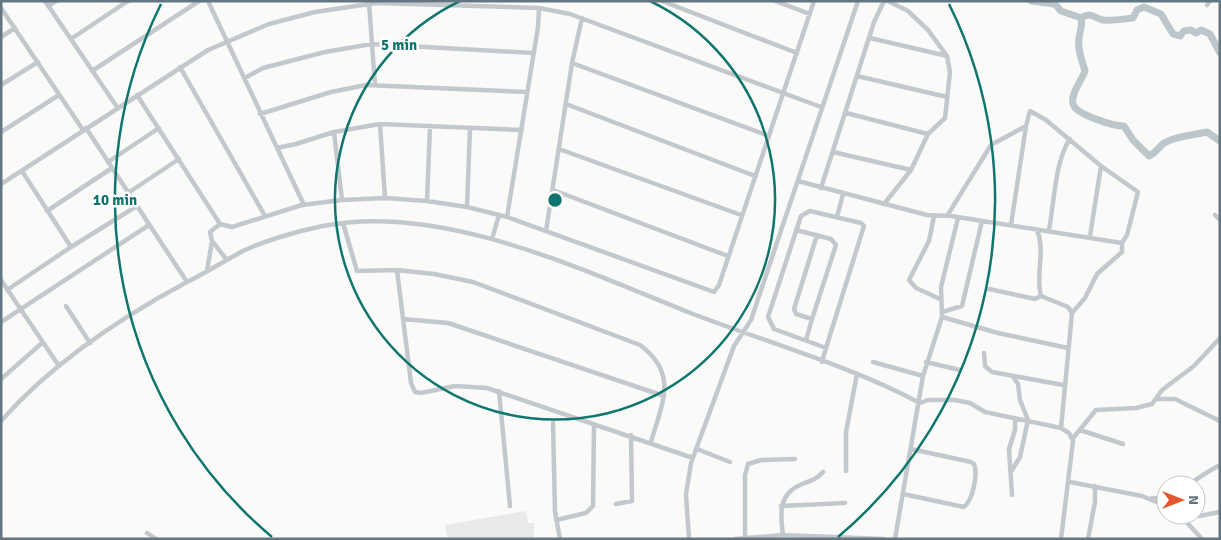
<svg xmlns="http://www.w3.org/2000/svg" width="1221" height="540" font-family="Signika,sans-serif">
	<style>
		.built { fill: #e8e9e9 }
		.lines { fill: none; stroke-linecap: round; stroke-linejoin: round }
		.river { stroke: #bbc7cb; stroke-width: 7 }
		.minor { stroke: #c3c8cc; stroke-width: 4.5 }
		.ring { fill: none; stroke: #0f766e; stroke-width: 2.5 }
		.centre { fill: #0f766e; stroke: #fff; stroke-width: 2.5 }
		.ring-label { font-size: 15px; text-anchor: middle; font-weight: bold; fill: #0f766e; stroke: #fff; stroke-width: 5; stroke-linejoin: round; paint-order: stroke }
	</style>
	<rect width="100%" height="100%" fill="#fafaf8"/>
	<path class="built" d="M526,511L528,523H534V539H448L445,525Z"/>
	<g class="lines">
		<path class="river" d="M1031,1L1055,4L1061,11L1081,18C1083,27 1080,29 1079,38C1077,49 1082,60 1085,71C1082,80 1070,94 1073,104C1076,115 1114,126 1124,126L1133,140L1149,156C1156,153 1158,148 1164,143C1176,136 1194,135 1207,132L1220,141
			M1081,18C1092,11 1093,18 1103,20C1111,21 1124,19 1133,18L1137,10L1144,7L1161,14L1173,34L1180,36L1184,31L1191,30L1196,33L1201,30L1210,34L1220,53"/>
		<path class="minor" d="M45,1L117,107
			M208,1L304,205
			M662,1L797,53
			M775,1L810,14
			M369,3L375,85
			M1207,5L1210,1
			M48,6L56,1
			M1,8L83,130
			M1,37L15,28
			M870,38L947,56
			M71,39L128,1
			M572,63L769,136
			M180,67L265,216
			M92,71L199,1
			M857,76L947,97
			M245,78L263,68L325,52L372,44L533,53
			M1,85L38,62
			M137,95L220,224L232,227L302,205L342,200L385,198L427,201L467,207L507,217L714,292L719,285L814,1
			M566,104L755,176
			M846,113L928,134
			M260,114L331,92L366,85L526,92
			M380,124L385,198
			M86,128L187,282
			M1,132L59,95
			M334,132L342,200
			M277,148L296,144L334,132L380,124L522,130
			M559,149L741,215
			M833,152L911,170
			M108,162L159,128
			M22,171L71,247L137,206
			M798,181L927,215L951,216L1122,243L1127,235L1138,192L1101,166L1046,120L1030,111L1026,126L1011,225
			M1,184L208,50L269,24L315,12L376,3L539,8L570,14L821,107
			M821,188L874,22L884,1
			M553,190L728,256
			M128,193L179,159
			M427,201L430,126
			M884,204L911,170L928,134L945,118L950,72L947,56L928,30L908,11L888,1
			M467,207L470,129
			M47,211L112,168
			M810,211L861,223L864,226L826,348L774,329L768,317L801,216Z
			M1215,215L1220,220
			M934,216L929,241L909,280L916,288L940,299
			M947,216L991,145L1026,126
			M507,217L538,27L539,8
			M837,217L843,194
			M343,223L357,271L397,270L434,274L473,282L640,345C679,374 662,403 651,442
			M220,224L210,232L212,241L227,260
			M796,230L831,239L836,245L812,319L796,314L794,309L817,235
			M1037,230C1046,252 1035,274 1041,296L1068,307L1072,313L1061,428
			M1049,230C1054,204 1055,160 1070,139
			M546,231L572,63L582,18
			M1090,236L1101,166
			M492,239L499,215
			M397,270L411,383L415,392L421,393L455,386L487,388L693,458
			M207,271L212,241
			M1,280L59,366
			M989,289L1035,299L1041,296
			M7,290L71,247
			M66,306L90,343
			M942,312L962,306L982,221
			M1072,313L1085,298L1097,274L1122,252V243
			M942,317L998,333L1068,348
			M403,319L448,323L664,396
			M1,322L149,225
			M806,340L812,319
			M984,353L985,366L992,372L1063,385
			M822,362L826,348
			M873,362L923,376
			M926,362L960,370
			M1,379L42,343
			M499,391L510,506
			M1157,399H1175L1220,421
			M1,421C52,363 120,318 187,282C205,273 223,262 241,252C263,241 298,231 323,226C441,202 585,271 693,314C769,343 848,365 920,403L928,400H955L970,403L985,412L1061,428L1069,433L1073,441L1061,539
			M553,423L555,512L560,539
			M1080,430L1123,444
			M1073,438L1096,410L1136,408L1152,404L1162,390L1194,366L1220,338
			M697,449L730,462
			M1012,470L1020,457L1028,420L1020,400L1018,384L1014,378
			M846,471V432L857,374
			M1070,482L1142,496L1166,506
			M1190,485C1198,477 1209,471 1220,465
			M903,494L964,507C973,500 978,474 974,464L971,462L911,449
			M1012,495L1009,449L1015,430V418
			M1152,498L1166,499
			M616,504L632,501L631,435
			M781,506L845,503
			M1180,515L1202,539
			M1188,515L1199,516L1220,512
			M556,520L586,513L593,506L594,424
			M147,533L156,539
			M783,535C780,513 778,494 802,484C810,481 817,479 823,472
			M689,539L686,494L691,463L734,346L751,320L858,1
			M735,539L783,535L884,539
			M745,539V475L748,464L761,460L795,459
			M895,539L923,376L942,317L941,287L958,218
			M1088,539L1095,502V486"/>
	</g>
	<g class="ring">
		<path d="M650 1A220 220 0 1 1 460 1"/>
		<path d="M272 537A440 440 0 0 1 161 4M949 4A440 440 0 0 1 838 537"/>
	</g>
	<circle cx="555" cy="200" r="8" class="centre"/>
	<g class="ring-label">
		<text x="399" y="50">5 min</text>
		<text x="115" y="205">10 min</text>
	</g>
	<rect width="1221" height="540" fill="none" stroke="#657683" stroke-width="5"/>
	<g transform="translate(1181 500) rotate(90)"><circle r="24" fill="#ffffff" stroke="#c1c8cd"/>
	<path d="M0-4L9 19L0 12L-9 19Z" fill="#e4572e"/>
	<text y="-8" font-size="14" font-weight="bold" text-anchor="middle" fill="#657683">N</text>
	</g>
</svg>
